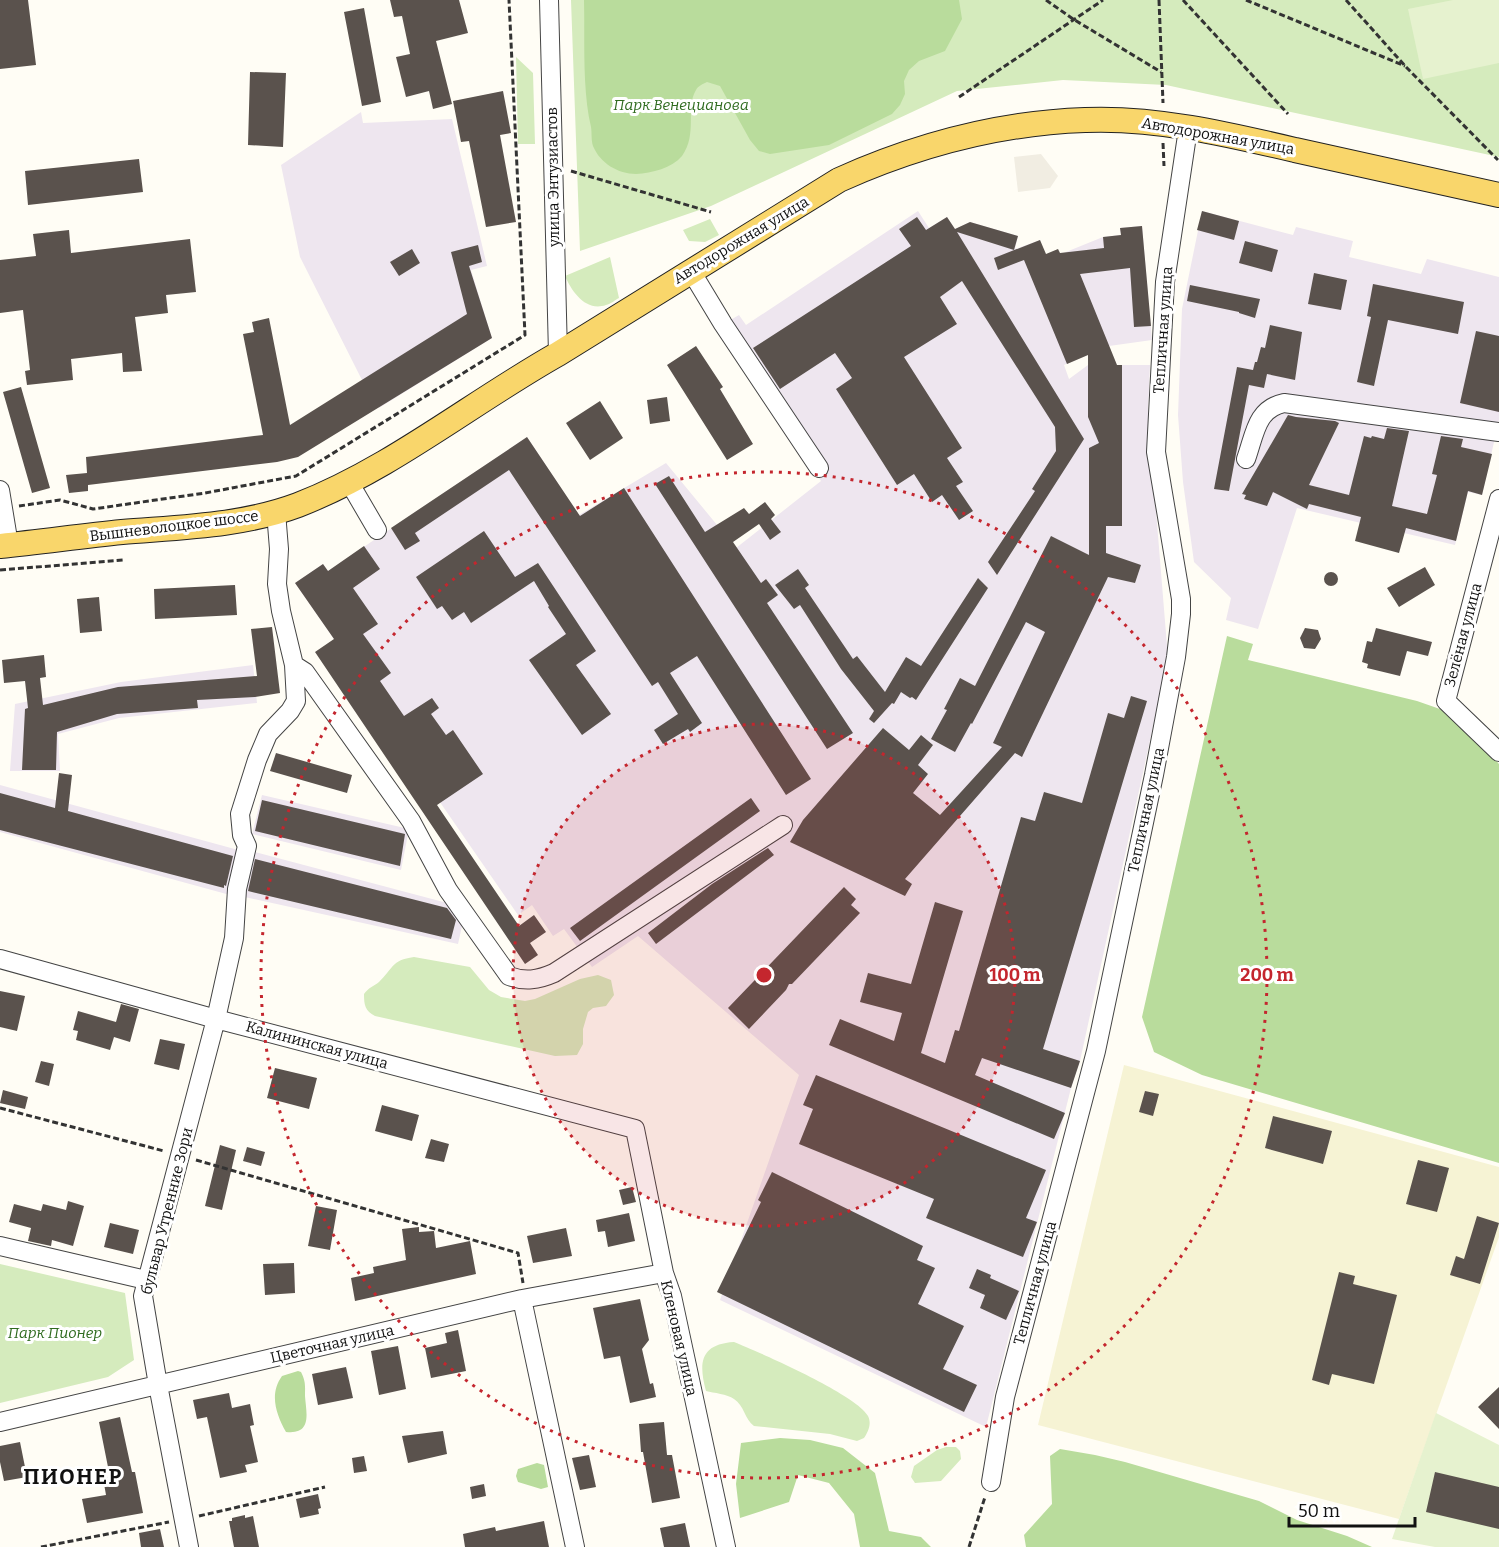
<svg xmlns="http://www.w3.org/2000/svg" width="1499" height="1547" font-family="Bitter,serif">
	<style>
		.industrial { fill: #eee6ef }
		.farmland { fill: #f6f3d4 }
		.green { fill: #d5ebbd }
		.forest { fill: #b9dc9c }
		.pitch { fill: #e6f2cf }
		.plaza { fill: #f1ede2 }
		.building { fill: #5a524d }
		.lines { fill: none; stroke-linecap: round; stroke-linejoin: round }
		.minor-casing { stroke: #444; stroke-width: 20 }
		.major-casing { stroke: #222; stroke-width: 26 }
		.path { stroke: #333; stroke-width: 3; stroke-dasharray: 6 3; stroke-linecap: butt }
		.minor { stroke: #fff; stroke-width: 18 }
		.major { stroke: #f9d66b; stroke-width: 24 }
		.ring { fill: none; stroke: #c4262e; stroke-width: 3; stroke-dasharray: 3 6 }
		.labels { text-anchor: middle; stroke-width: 6; stroke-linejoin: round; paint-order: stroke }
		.park-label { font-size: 15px; font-style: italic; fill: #2f6b1f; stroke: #fff }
		.street-label { font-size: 15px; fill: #111; stroke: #fff }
		.district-label { font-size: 21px; font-weight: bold; letter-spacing: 1.5px; fill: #111; stroke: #fff }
		.centre { fill: #c4262e; stroke: #fff; stroke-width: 3 }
		.ring-label { font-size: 18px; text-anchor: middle; font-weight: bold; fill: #c4262e; stroke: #fff; stroke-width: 6; stroke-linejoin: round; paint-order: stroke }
	</style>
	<rect width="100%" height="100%" fill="#fffdf5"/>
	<path class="industrial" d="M361,112L363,123L452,119L487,266L471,270L492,338L379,408L362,380L300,257L281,165Z
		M918,211L929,228L947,217L955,229L970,222L1018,236L1015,249L1040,240L1045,255L1061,254L1103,237L1121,235L1120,228L1142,226L1152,340L1109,346L1064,365L1069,379L1088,365H1150L1148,413L1168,658L1080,1061L1071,1088L986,1427L720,1300L799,1075L638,936L592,967L564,929L553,936L532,905L518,915L406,753L343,652L295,583L323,564L328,571L527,437L579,515L666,463L736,548L821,481L717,328L739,315L746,325Z
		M1202,211L1293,235L1296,227L1353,241L1349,257L1421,274L1427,259L1499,277V420L1482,495L1468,492L1455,545L1297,508L1258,629L1226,620L1231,598L1194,562L1183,482L1178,415L1182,309Z
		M253,665L257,703L119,718L58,734L60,771H10L15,704L121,682Z
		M0,785L242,851L230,895L0,832Z
		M262,795L409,829L401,870L252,834Z
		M251,851L466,908L458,944L240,896Z"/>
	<path class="farmland" d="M1124,1065L1499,1167V1237L1399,1519L1038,1425Z"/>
	<path class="green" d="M571,0H1499V157L1166,85L1063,80L957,91L711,206L580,251Z
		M516,57L533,73L535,144H518Z
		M710,219L719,235L705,242L689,241L683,230Z
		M610,257L619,298C615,300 611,304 606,305C586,312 572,292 565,276Z
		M414,957L470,967L489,990L501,997L525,1001L535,999L580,979L598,975L611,980L614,995L606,1006L593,1008L588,1012L583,1029V1044L577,1055L555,1056L375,1016C365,1011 364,1005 364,994C368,988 374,986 379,982C393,969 391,960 414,957Z
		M0,1264L125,1293L134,1360L108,1377L0,1403Z
		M734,1342C759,1352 857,1395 868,1416C872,1424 868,1432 864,1438L857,1441L830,1434L754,1426C745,1420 744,1405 734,1399C727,1394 714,1393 706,1391C698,1362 701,1344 734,1342Z
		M946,1447H956L960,1451L961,1459L941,1481L915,1483L911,1477L914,1466L937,1450Z"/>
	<path class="forest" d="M584,0H959L962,19L945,51L919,61L909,70L904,81L905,94L900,105L892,114L829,145L770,154L759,151L750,140L720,86L707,82C703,84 698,86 696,90C685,108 698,134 682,156C672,168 652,173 636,174C618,174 600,163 593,146C591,140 592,133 591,127C582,88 585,41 584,0Z
		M1227,636L1253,644L1248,660L1417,701L1457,715L1499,764V1163L1202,1075L1154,1052L1142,1017Z
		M298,1371L301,1372C306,1382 305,1386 305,1396C306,1412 313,1435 286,1432C276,1414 269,1394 282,1376Z
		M780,1438L810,1440L843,1448L875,1473L889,1531L921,1537L931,1547H860L854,1514L829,1483L798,1475L789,1502L740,1518L736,1484L741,1443Z
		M1060,1449L1095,1455L1125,1462L1259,1501L1297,1520L1347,1536L1372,1547H1026L1024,1535L1052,1504L1050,1456Z
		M537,1463L544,1465L548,1487L541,1489L518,1482L516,1476L518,1469Z"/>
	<path class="pitch" d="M1453,0H1499V63L1423,79L1408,9Z
		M1436,1413L1499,1445V1547H1435L1392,1539Z"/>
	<path class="plaza" d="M1041,154L1058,176L1050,188L1018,192L1014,157Z"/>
	<path class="building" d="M0,0H28L36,65L0,69Z
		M390,0H459L468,33L436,41L452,104L433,109L429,91L406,97L396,57L410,54L402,16L394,17Z
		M364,8L381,102L362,106L344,12Z
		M250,72L286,73L283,147L248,145Z
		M503,91L511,133L500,135L516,222L486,227L469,141L461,142L453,101Z
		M139,159L143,192L28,205L25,171Z
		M1202,211L1239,221L1234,240L1197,230Z
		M917,217L926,230L947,217L955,229L970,222L1018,236L1014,250L957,232L1084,439L997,575L988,562L1035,491L1032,489L1056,451L1055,427L962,281L940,297L957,324L904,357L962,448L947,458L963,482L956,486L973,511L959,520L942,495L932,502L914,474L897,485L836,389L852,378L835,353L780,389L753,348L911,246L899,229Z
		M1142,226L1151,326L1134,327L1130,268L1080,274L1117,365H1122V526H1106V553L1141,565L1135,583L1108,577L1022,757L1015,753L905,879L912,884L905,896L790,842L803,820L883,728L909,750L921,735L933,745L918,765L928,774L913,793L940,815L1002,747L993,743L1045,632L1026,622L972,724L971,723L955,752L931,739L947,710L944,709L960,678L975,686L1051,536L1089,555V448L1099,443L1088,417V355L1067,364L1024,260L998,270L994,258L1040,240L1046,254L1058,249L1060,253L1104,248L1103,237L1121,235L1120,228Z
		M69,230L71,253L190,239L196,292L166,295L168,313L135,317L142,371L123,372L122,353L71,359L73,380L27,385L25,371L30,370L23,310L0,313V260L36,256L33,234Z
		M1245,241L1278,250L1272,272L1239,263Z
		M478,245L482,262L469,266L492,338L298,457L277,462L88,485V491L69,493L66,475L87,473L86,457L263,435L243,334L254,332L252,322L269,318L290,425L467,314L451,252Z
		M412,249L420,263L399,276L390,262Z
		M1314,273L1347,280L1341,310L1308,304Z
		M1373,284L1464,302L1458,334L1388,320L1374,386L1357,382L1371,317L1367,316Z
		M1190,285L1260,299L1255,318L1239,313V312L1187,301Z
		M1270,325L1302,332L1295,380L1267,374L1264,388L1249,385L1229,491L1214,489L1237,367L1253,370L1255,362H1257L1261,347L1265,348Z
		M1476,331L1499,336V412L1460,403Z
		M696,346L723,387L720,389L753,444L727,460L667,365Z
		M21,387L50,488L32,493L3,392Z
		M667,397L670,421L650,424L647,400Z
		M600,401L623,438L590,460L566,423Z
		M1288,415L1296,417L1335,421L1339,423L1309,485L1349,495L1364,436L1371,438L1372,436L1384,439L1387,428L1409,431L1392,506L1427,514L1437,475L1432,474L1441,436L1463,439L1461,447L1492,454L1482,495L1468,491L1456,541L1406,528L1399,553L1355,541L1361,517L1309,504L1307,509L1273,492L1267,506L1244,499L1246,495L1242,494Z
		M527,437L580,516L624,488L811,779L786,795L697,656L670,673L702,723L690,732L688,729L663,744L654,730L678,714L658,682L652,686L509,470L415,533L420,541L405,550L391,528Z
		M669,476L705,532L744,508L749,514L765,502L775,515L771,519L781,532L770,540L759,524L733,542L761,583L766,579L778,595L767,603L853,733L827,749L655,484Z
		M484,531L515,577L538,563L596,651L576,665L611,714L582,735L529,660L566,634L548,607L549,606L534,581L471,623L464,612L452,620L442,606L437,609L416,577Z
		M364,546L380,569L353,588L378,624L363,634L391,673L380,681L404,716L432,698L439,708L431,714L446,735L453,730L483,774L437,805L519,926L534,915L546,932L530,943L538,955L525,964L315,652L334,639L295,583L323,564L328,571Z
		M1425,567L1435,585L1399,607L1387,588Z
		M798,569L809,585L805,588L853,659L857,656L885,692L906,657L921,666L978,578L988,588L916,700L912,697L910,698L901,692L894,704L892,703L874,723L869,719L874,711L841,669L800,605L794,609L775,585Z
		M1324 579a7 7 0 1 1 14 0a7 7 0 1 1-14 0Z
		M235,585L237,615L155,619L154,589Z
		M99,597L102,631L80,633L77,599Z
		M272,627L280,693L255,697L197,700L198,708L117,714L57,732L56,770H22L25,709L28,708L25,681L4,683L2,660L44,655L46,677L40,678L43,705L118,687L257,676L251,629Z
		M1305,628L1318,630L1321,639L1315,649L1304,648L1300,638Z
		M1376,628L1432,642L1428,656L1407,651L1400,676L1367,668L1368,664L1362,662L1367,641L1372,642Z
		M1131,696L1147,701L1043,1049L1080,1061L1071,1088L982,1058L975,1075L1065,1113L1054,1139L829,1045L840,1019L894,1041L902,1013L860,1002L868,973L911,984L935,902L963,911L921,1053L945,1063L955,1030L959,1031L1021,817L1035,821L1044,792L1082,803L1108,713L1124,718Z
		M276,753L352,775L347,793L270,771Z
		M59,773L72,775L68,811L233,856L226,886L224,885V888L0,830V793L55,808Z
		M751,798L760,811L580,941L570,928Z
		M262,800L405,834L400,866L255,831Z
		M768,848L774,855L656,944L648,933L712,884Z
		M255,859L447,908L456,920L451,939L248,891Z
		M844,887L856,899L851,905L860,913L792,984H789L786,990L749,1029L728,1008Z
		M0,991L25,996L17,1031L0,1027Z
		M121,1004L139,1009L130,1042L114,1037L110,1050L76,1040L78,1031L73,1030L78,1011L116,1022Z
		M160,1039L185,1044L179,1070L154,1064Z
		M41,1061L54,1064L49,1086L35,1082Z
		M275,1068L317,1078L309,1109L267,1098Z
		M816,1075L1046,1170L1026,1218L1037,1222L1023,1257L926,1218L934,1199L799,1144L813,1109L803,1105Z
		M3,1090L28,1097L25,1109L0,1103Z
		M1145,1091L1159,1094L1153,1116L1139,1112Z
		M382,1105L419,1115L412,1141L375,1131Z
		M1273,1116L1332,1131L1323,1164L1265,1148Z
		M431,1139L449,1144L444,1162L425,1158Z
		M220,1145L236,1150L222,1210L205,1206Z
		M247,1147L265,1152L261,1166L243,1161Z
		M1418,1160L1449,1168L1437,1212L1406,1204Z
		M772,1172L923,1246L917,1260L935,1268L918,1304L964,1326L943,1369L977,1385L964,1412L717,1292L761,1202L758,1200Z
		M632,1187L636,1202L623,1205L619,1190Z
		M68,1201L84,1206L73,1246L52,1240L51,1246L28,1241L31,1228L9,1222L14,1204L41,1211L43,1204L66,1210Z
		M316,1206L337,1210L330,1250L308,1246Z
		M629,1213L635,1241L608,1247L605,1231L598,1232L596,1220Z
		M1477,1216L1499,1223L1480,1284L1450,1275L1456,1256L1464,1259Z
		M110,1223L139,1230L133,1254L104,1247Z
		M419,1227V1232L434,1231L436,1248L470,1241L476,1274L355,1301L351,1278L374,1273L373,1267L406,1260L402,1229Z
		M566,1228L572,1256L533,1263L527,1236Z
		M294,1263L295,1293L265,1295L263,1264Z
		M977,1269L991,1275L990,1278L1019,1291L1006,1320L980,1308L985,1295L969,1288Z
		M1339,1272L1355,1276L1353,1284L1397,1295L1374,1384L1332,1374L1329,1385L1312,1380Z
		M640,1299L649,1340L642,1349L650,1384L653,1383L656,1397L630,1403L620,1356L604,1359L593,1308Z
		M458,1330L466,1371L431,1378L425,1348L447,1343L445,1333Z
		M398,1346L406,1389L379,1395L371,1351Z
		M346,1367L353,1398L318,1405L312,1374Z
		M1499,1387V1429L1478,1407Z
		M229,1393L232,1408L250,1404L254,1425L250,1426L258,1462L245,1465L247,1472L220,1478L207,1417L197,1419L193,1400Z
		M120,1417L132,1472H135L143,1513L87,1523L82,1499L106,1495L103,1478L110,1477L99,1422Z
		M664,1422L667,1455H672L680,1498L652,1503L643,1452H641L639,1424Z
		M443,1431L447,1454L408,1463L402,1436Z
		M20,1442L27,1477L4,1481L0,1462V1446Z
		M589,1455L596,1487L580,1490L572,1458Z
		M364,1456L367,1471L354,1473L352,1458Z
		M1435,1472L1499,1487V1529L1426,1512Z
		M484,1484L486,1496L472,1499L470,1487Z
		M318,1494L321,1508L318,1509L319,1514L300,1518L296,1499Z
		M245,1515V1518L253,1516L259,1547H234L229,1521H232V1518Z
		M544,1521L549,1547H465L463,1534L495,1527L496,1531Z
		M685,1523L690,1547H664L660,1528Z
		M160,1529L164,1547H141L139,1533Z"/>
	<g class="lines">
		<g class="minor-casing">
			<path id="minor" d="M549,0L558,354
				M691,271L723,324L819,468
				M1246,459C1255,434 1256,409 1284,403L1499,432
				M349,482L377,530
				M0,490L9,545
				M1499,499L1446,701L1499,752
				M294,665L305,672L411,821L448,890L509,976C525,982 538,980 554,973L783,825
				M0,959L216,1019L635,1129L664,1273L672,1296L726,1547
				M0,1246L146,1280
				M522,1299L575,1547
				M0,1422L522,1299L664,1273
				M991,1482L1005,1397L1096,1051L1154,775L1176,657L1181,614V599L1156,452L1165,282L1188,129
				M189,1547L158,1385L143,1296L216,1019L234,938L237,889L247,846L242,835L240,814L257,760L268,734L290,711L296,701L294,665L281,611L277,584L279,549L276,512"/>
		</g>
		<g class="major-casing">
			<path id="major" d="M0,546C41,542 81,536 122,532C181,527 242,526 298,505C391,469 471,403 558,354L839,180C917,145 999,123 1085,120C1155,117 1227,134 1295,150C1363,165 1431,180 1499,195"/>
		</g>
		<path class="path" d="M1046,0L1073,19L1161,72
			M1159,0L1163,103
			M1183,0L1288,114
			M1246,0L1405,66
			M1346,0L1406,67L1498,160
			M959,97L1103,0
			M1163,143L1164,166
			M571,171L711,212
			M19,506L60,500L93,509L205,493L296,476L525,335L509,0
			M0,570L124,560
			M0,1108L164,1151
			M196,1160L518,1253L523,1283
			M199,1516L325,1487
			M41,1547L169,1522
			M969,1547L985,1497"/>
		<use href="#minor" class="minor"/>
		<use href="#major" class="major"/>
	</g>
	<circle cx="764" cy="975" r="251" fill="#c4262e" fill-opacity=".12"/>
	<g class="ring">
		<circle cx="764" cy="975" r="251"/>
		<circle cx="764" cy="975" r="503"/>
	</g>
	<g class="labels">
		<g class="park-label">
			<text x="681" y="110">Парк Венецианова</text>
			<text x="55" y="1338">Парк Пионер</text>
		</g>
		<g class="street-label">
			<text transform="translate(1218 136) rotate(10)" y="5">Автодорожная улица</text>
			<text transform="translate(553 177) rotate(-91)" y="5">улица Энтузиастов</text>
			<text transform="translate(741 240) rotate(-31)" y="5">Автодорожная улица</text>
			<text transform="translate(1163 330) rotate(-86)" y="5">Тепличная улица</text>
			<text transform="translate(174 526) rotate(-7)" y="5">Вышневолоцкое шоссе</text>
			<text transform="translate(1463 635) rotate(-75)" y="5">Зелёная улица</text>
			<text transform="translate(1146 810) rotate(-78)" y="5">Тепличная улица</text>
			<text transform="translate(317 1045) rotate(15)" y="5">Калининская улица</text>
			<text transform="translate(167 1211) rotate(-76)" y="5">бульвар Утренние Зори</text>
			<text transform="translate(1035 1283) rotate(-75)" y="5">Тепличная улица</text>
			<text transform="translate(679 1338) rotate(77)" y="5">Кленовая улица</text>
			<text transform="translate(332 1344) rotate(-13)" y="5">Цветочная улица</text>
		</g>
		<g class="district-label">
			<text x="73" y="1484">ПИОНЕР</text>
		</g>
	</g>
	<circle cx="764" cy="975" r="9" class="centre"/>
	<g class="ring-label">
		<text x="1015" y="981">100 m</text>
		<text x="1267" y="981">200 m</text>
	</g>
	<path d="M1289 1517v9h126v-9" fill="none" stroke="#111111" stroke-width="3"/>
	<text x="1298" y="1517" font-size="18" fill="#111111" stroke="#ffffff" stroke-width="4.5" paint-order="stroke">50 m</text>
</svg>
